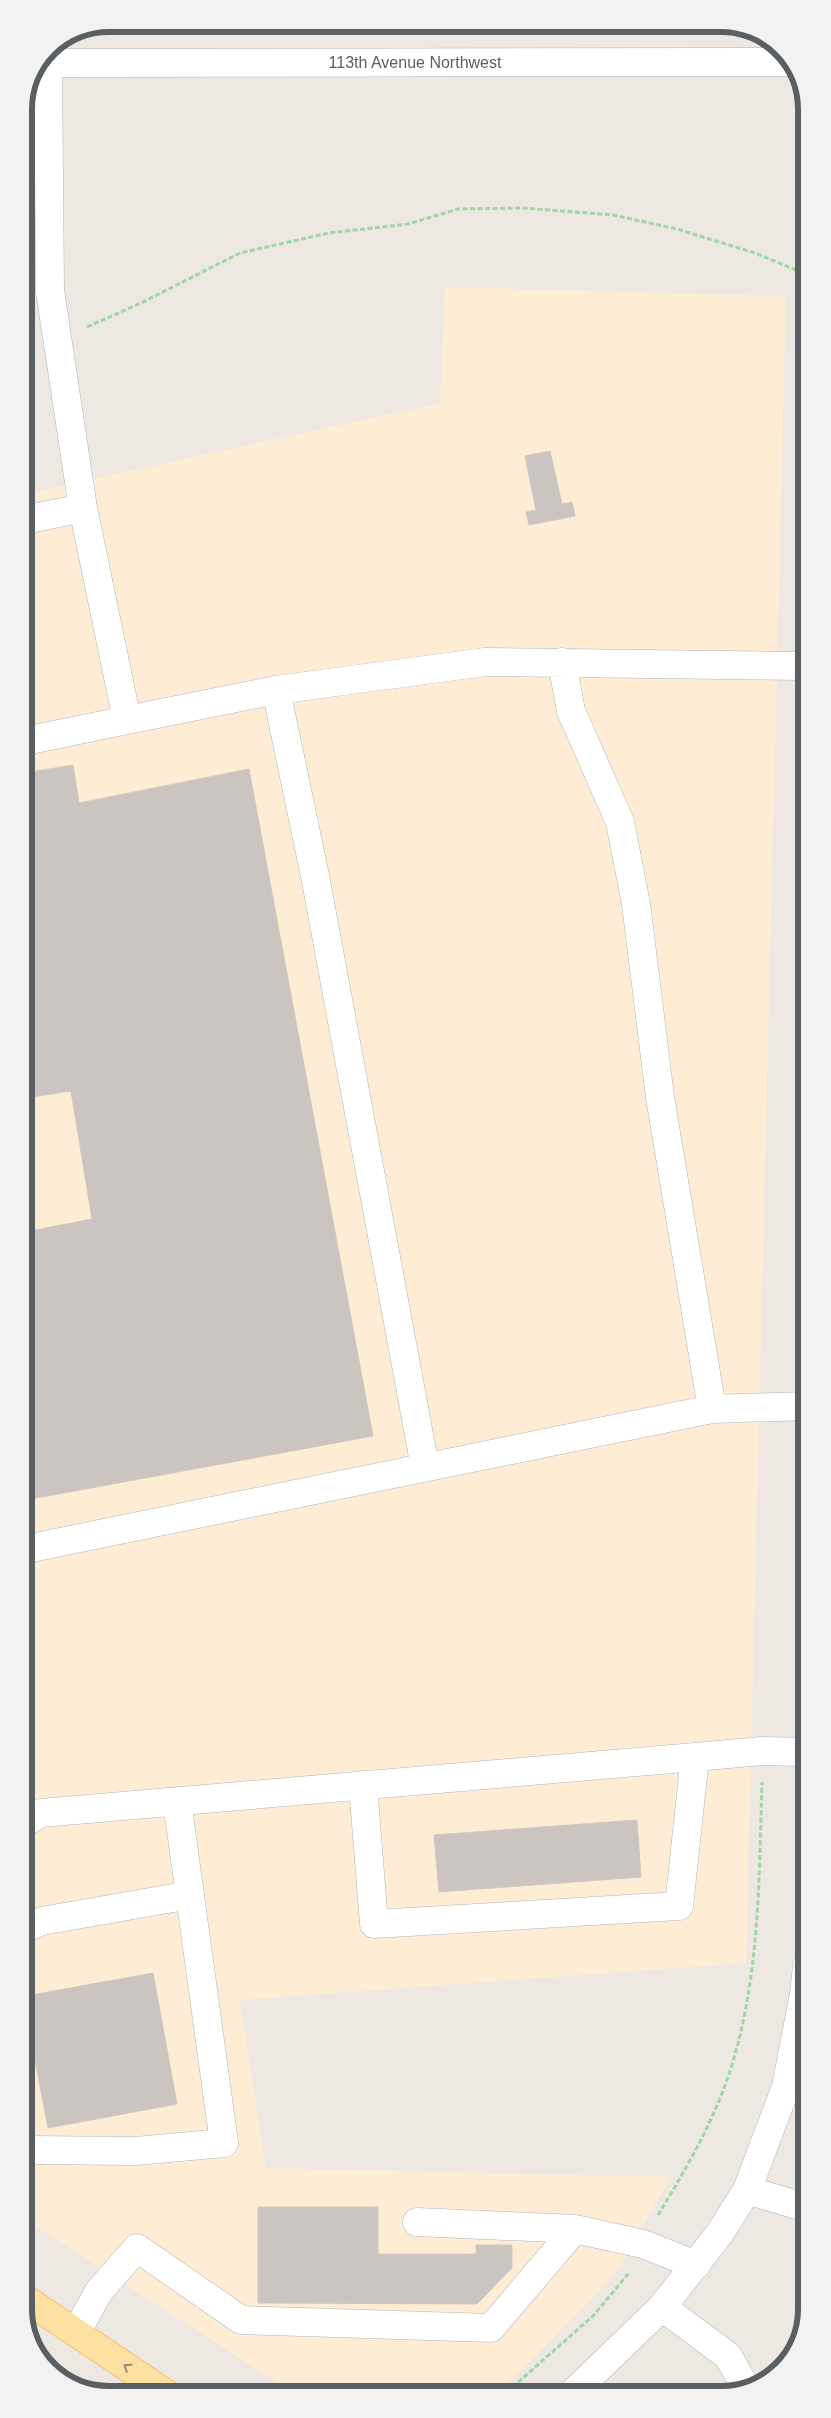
<svg xmlns="http://www.w3.org/2000/svg" width="831" height="2418" font-family="Arial,sans-serif">
	<style>
		.commercial { fill: #feedd4 }
		.building { fill: #cac5c0; stroke: #d1c8bf }
		.lines { fill: none; stroke-linecap: round; stroke-linejoin: round }
		.minor-casing { stroke: #b2b5b9; stroke-width: 29 }
		.major-casing { stroke: #f3a953; stroke-width: 29 }
		.path { stroke: #9fd7a3; stroke-width: 3; stroke-dasharray: 5 2.5; stroke-linecap: butt }
		.minor { stroke: #fff; stroke-width: 28 }
		.major { stroke: #ffe0a3; stroke-width: 28 }
		.oneway { stroke: #938c79 }
		.labels { text-anchor: middle; stroke-width: 4; stroke-linejoin: round; paint-order: stroke }
		.street-label { font-size: 16px; fill: #595f62; stroke: #fff }
		.rim { fill: none; stroke: #595f62; stroke-width: 6 }
	</style>
	<rect width="100%" height="100%" fill="#ede8e1"/>
	<path class="commercial" d="M445,287L786,296L746,1963L240,2000L266,2168L671,2177L616,2273L519,2373L497,2392L294,2393L27,2221L24,494L440,403Z"/>
	<path class="building" d="M550,451L562,504L572,502L575,516L529,525L526,512L536,510L525,456Z
		M73,765L79,803L249,769L373,1436L26,1500L25,1232L92,1219L71,1091L25,1098V773Z
		M637,1820L641,1877L439,1892L434,1835Z
		M153,1973L177,2104L48,2128L26,2013V1996Z
		M258,2207H378V2254H476V2245H512V2268L477,2304L258,2303Z"/>
	<g class="lines">
		<g class="minor-casing">
			<path id="minor" d="M42,63L787,62
				M48,63L50,291L83,508L127,720L276,690L485,662L805,666
				M24,520L83,508
				M562,662L571,711L620,822L636,904L660,1097L712,1409
				M276,690L315,876L425,1467
				M25,741L127,720
				M26,1549L712,1409L806,1406
				M363,1785L374,1924L679,1906L695,1757
				M26,1822L41,1813L695,1757L762,1751L806,1752
				M26,1928L42,1921L190,1895
				M27,2150L136,2151L224,2143L177,1801
				M747,2190L807,2208
				M417,2222L575,2229
				M662,2307L728,2356L747,2390
				M76,2333L99,2291L137,2248L241,2320L491,2328L575,2229L643,2244L696,2265
				M574,2392L662,2307L720,2233L747,2190L786,2087L804,1994L807,1966"/>
		</g>
		<g class="major-casing">
			<path id="major" d="M27,2300L167,2394"/>
		</g>
		<path class="path" d="M87,327L141,303L240,253L329,233L408,224L458,209L523,208L613,215L677,229L755,253L796,270
			M658,2215C688,2166 718,2114 734,2058C760,1968 759,1875 762,1782
			M507,2392L593,2316L628,2274"/>
		<use href="#minor" class="minor"/>
		<use href="#major" class="major"/>
	</g>
	<defs><path id="oneway-chevron" d="M-2-3.5L2.5 0L-2 3.5" fill="none" stroke-width="1.6" stroke-linecap="round" stroke-linejoin="round" transform="scale(1.25)"/></defs>
	<use class="oneway" href="#oneway-chevron" transform="translate(127 2367) rotate(-146)"/>
	<g class="labels">
		<g class="street-label">
			<text x="415" y="68">113th Avenue Northwest</text>
		</g>
	</g>
	<path d="M0 0H831V2418H0ZM109 32H721A77 77 0 0 1 798 109V2309A77 77 0 0 1 721 2386H109A77 77 0 0 1 32 2309V109A77 77 0 0 1 109 32Z" fill="#f2f2f2" fill-rule="evenodd"/>
	<path class="rim" d="M109 32H721A77 77 0 0 1 798 109V2309A77 77 0 0 1 721 2386H109A77 77 0 0 1 32 2309V109A77 77 0 0 1 109 32Z"/>
</svg>
